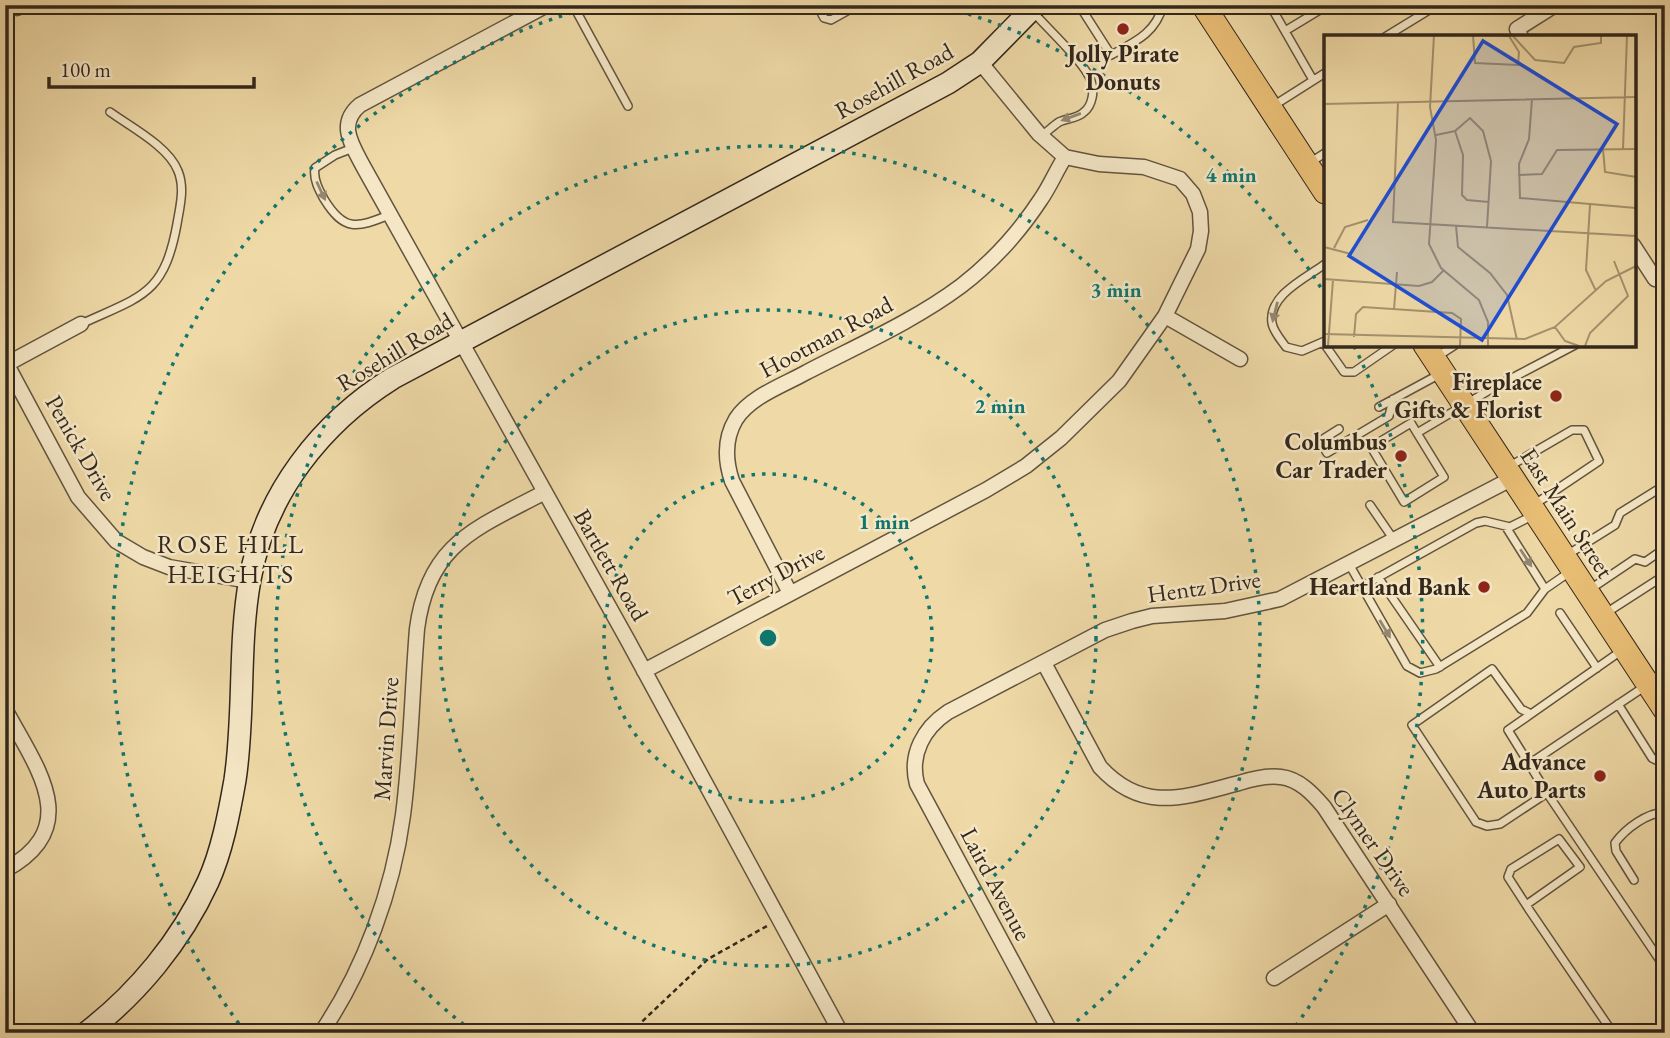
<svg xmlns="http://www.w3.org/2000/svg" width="1670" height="1038" font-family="'EB Garamond',serif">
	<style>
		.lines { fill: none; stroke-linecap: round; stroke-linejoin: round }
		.lane-casing { stroke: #62543f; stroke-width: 10 }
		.street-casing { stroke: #62543f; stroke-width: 17 }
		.secondary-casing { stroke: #33271c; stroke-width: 24 }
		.primary-casing { stroke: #33271c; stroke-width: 25 }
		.path { stroke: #33271c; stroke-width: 2.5; stroke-dasharray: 5 3.5; stroke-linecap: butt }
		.lane { stroke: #f5e7c6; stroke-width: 7 }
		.street { stroke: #f5e7c6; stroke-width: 14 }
		.secondary { stroke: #f5e7c6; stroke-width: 21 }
		.primary { stroke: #e8bd74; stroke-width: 23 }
		.oneway { fill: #948771 }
		.ring { fill: none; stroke: #0f766e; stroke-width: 3.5; stroke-dasharray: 3.5 7 }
		.poi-dot { fill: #8f2418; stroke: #f5e7c6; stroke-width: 2.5 }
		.labels { text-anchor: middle; stroke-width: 5; stroke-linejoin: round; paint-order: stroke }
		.poi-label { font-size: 24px; font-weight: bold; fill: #33271c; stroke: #f5e7c6; text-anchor: end }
		.street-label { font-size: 24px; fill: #33271c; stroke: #f5e7c6 }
		.neighbourhood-label { font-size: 26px; letter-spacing: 2px; fill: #33271c; stroke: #f5e7c6 }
		.inset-road { fill: none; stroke: #a4926f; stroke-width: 2 }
		.view { fill: #1d4ed8; fill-opacity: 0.15; stroke: #1d4ed8; stroke-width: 3.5 }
		.inset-edge { fill: none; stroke: #33271c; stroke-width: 3.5 }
		.centre { fill: #0f766e; stroke: #f5e7c6; stroke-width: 3.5 }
		.ring-label { font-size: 21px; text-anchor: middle; font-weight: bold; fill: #0f766e; stroke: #f5e7c6; stroke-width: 5; stroke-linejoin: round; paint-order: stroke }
	</style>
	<rect width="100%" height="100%" fill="#efdaa7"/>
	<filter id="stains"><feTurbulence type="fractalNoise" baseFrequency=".00286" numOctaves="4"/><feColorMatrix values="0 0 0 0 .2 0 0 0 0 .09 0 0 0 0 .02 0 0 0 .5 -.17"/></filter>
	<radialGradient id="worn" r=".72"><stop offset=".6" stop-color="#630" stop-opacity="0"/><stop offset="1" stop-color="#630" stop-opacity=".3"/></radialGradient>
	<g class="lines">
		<g class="lane-casing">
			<path id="lane" d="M573,5L628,106
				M817,5L824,18L831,20L858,5
				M1079,5L1111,55C1135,42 1156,33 1163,5
				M1270,5L1313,80
				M1034,13C1048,29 1085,63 1091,81C1095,91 1092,106 1084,112C1077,119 1067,118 1059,122C1053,126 1047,132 1041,136
				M1285,31L1328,5
				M1385,37L1434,7L1433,5
				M1273,106L1325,73
				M353,148L335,155L315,168C313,179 319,190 324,199C344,232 357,228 389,215
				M1311,162L1325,153
				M1325,264C1306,278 1268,295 1272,323C1273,331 1281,340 1286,347L1302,351L1325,341
				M81,324C142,296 164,295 177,224C180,206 185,188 178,171C169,147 131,127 110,112
				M1323,342L1344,372H1354L1393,345
				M1438,356L1455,345
				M1379,407L1440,374
				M1339,429L1320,441L1327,453L1389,416L1393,399
				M1417,433L1411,423L1371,447L1404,502L1444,477L1417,433L1493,388L1575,345
				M1510,466L1572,430H1584L1599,461L1535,504
				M1370,505L1394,540
				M1506,527L1545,589
				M1567,555L1615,525L1620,513L1665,485
				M1349,564L1407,666L1420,673L1436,669L1527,613L1545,589L1571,571
				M1378,577L1440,667
				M1361,587L1476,523L1485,521L1510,527L1532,516
				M1589,590L1635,559L1645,562L1665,548
				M1560,613L1597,668
				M1606,613L1665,575
				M1618,704L1652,758L1660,762L1665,759
				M1531,714L1508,730L1547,793L1500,824L1487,826L1476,822L1412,725L1492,669L1521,709L1531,714L1621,651
				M1529,764L1665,673
				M1547,793L1665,968
				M1634,880L1616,851L1615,843C1626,828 1647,813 1665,812
				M1526,905L1580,867L1559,839L1511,869L1508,877L1530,911L1613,1033
				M1661,921L1665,918"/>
		</g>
		<g class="street-casing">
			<path id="street" d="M17,5V8
				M547,5L360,105C337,124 352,145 363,166L627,639L841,1033
				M1521,37L1517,29L1555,5
				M1633,245L1655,279L1665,274
				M1165,316L1240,359
				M5,361L78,497L116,541L143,557L169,567L249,581
				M5,365L81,324
				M790,593L732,481C725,460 724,439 736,419C751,396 784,385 807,372C859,345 914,321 961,286C991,263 1020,231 1041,199C1050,186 1056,171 1065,157
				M1044,663L1100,767C1143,814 1185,797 1239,783C1252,779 1267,775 1281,777C1299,779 1313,794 1324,807L1473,1033
				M644,671L986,490L1026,466L1061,438L1119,381L1165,316L1198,249L1201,231L1200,212L1193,194L1180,179L1144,167L1099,164L1065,157L1039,134L980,62
				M5,709C36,767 85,827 5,870
				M1274,978L1389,904
				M321,1033C364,970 393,890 403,815C411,754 412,691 417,629C428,544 475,529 543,493
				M1051,1033L917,784C909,754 924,728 948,712L1105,630L1132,621L1152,616L1225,611L1280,599L1513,478"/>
		</g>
		<g class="secondary-casing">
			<path id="secondary" d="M86,1033C137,994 181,941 208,882C222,851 229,814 235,780C245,714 238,645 250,579C265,494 321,423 393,378L948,83L980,62L1036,5"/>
		</g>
		<g class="primary-casing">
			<path id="primary" d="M1203,5L1325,192
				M1425,345L1665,710"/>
		</g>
		<path class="path" d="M630,1033L708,959L767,926"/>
		<use href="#lane" class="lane"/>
		<use href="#street" class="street"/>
		<use href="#secondary" class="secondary"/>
		<use href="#primary" class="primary"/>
	</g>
	<defs><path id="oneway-solid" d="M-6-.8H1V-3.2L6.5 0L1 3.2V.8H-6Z" transform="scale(1.75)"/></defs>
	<g class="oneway">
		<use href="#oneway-solid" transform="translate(1071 117) rotate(160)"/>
		<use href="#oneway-solid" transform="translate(321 191) rotate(65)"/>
		<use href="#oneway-solid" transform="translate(1275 312) rotate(104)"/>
		<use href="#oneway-solid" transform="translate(1526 558) rotate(57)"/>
		<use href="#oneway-solid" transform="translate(1385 629) rotate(59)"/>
	</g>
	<g class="ring">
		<circle cx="768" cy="638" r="164"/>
		<circle cx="768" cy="638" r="328"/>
		<path d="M472 1031A492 492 0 1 1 1064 1031"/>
		<path d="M245 1032A655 655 0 0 1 598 5M938 5A655 655 0 0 1 1323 291M1354 346A655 655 0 0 1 1291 1032"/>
	</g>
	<g class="poi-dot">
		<circle cx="1123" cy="29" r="7"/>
		<circle cx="1556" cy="396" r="7"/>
		<circle cx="1401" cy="456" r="7"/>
		<circle cx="1484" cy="587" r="7"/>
		<circle cx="1600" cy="776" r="7"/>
	</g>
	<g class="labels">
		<g class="poi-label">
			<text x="1123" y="62" text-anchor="middle">Jolly Pirate<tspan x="1123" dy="28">Donuts</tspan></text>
			<text x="1542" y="390">Fireplace<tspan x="1542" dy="28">Gifts &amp; Florist</tspan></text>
			<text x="1387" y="450">Columbus<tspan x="1387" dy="28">Car Trader</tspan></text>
			<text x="1470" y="595">Heartland Bank</text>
			<text x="1586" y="770">Advance<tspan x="1586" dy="28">Auto Parts</tspan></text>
		</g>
		<g class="street-label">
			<text transform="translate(894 81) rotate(-29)" y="8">Rosehill Road</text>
			<text transform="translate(826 337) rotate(-28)" y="8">Hootman Road</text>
			<text transform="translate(395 352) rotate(-31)" y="8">Rosehill Road</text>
			<text transform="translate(81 448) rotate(60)" y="8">Penick Drive</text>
			<text transform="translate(1567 513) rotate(57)" y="8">East Main Street</text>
			<text transform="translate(611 565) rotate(60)" y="8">Bartlett Road</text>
			<text transform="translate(776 575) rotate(-28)" y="8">Terry Drive</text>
			<text transform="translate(1204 587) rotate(-8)" y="8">Hentz Drive</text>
			<text transform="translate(386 739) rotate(-86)" y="8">Marvin Drive</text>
			<text transform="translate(1373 842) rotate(55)" y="8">Clymer Drive</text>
			<text transform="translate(996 884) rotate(62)" y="8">Laird Avenue</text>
		</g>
		<g class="neighbourhood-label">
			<text x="231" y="553">ROSE HILL<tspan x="231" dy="30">HEIGHTS</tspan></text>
		</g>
	</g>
	<g transform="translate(1324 35)">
		<rect width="312" height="312" fill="#efdaa7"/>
		<path class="inset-road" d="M110,0L106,72L112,105L105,209L117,233L155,265L164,287V311M149,0L151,28L194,30L195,17L185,1M157,0L185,1M188,0L211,25L240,28L250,12L277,8V0M208,64L205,104L195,129L196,163L312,173M74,67L69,187L312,201M0,69L312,62M131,96L139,120L138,160L143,165L165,167M112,100L131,96L146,83L159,96L167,126L163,192M279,114L281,137L312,142M299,114L303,0M194,140L218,139L233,115L312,114M266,170L262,235L272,256M132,191L134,212L166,238L183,260L193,305M0,212L27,219M10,213L21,192L44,185M0,244L95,251L108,247L119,236M70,274L73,237M231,292L241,306L255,311M0,299L201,304L231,292L282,246L312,231M30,302L32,279L39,272L128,278L137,284L136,311M4,311L9,245M261,311L266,298L304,261L290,226"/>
		<path class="view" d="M159,6L293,89L158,305L25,221Z"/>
		<rect width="312" height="312" class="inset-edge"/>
	</g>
	<circle cx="768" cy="638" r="10" class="centre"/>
	<g class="ring-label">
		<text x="1231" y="182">4 min</text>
		<text x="1116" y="297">3 min</text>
		<text x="1000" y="413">2 min</text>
		<text x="884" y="529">1 min</text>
	</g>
	<rect width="1670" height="1038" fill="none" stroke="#efdaa7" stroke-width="28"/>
	<rect x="7" y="7" width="1656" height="1024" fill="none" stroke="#33271c" stroke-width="3.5"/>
	<rect x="14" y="14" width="1642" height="1010" fill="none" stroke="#33271c" stroke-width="2"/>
	<path d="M49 77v10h205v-10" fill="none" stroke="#33271c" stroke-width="3.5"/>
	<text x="60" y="77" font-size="21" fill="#33271c" stroke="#f5e7c6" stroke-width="5" paint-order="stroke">100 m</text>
	<rect width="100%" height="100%" filter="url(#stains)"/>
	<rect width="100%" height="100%" fill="url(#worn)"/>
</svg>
